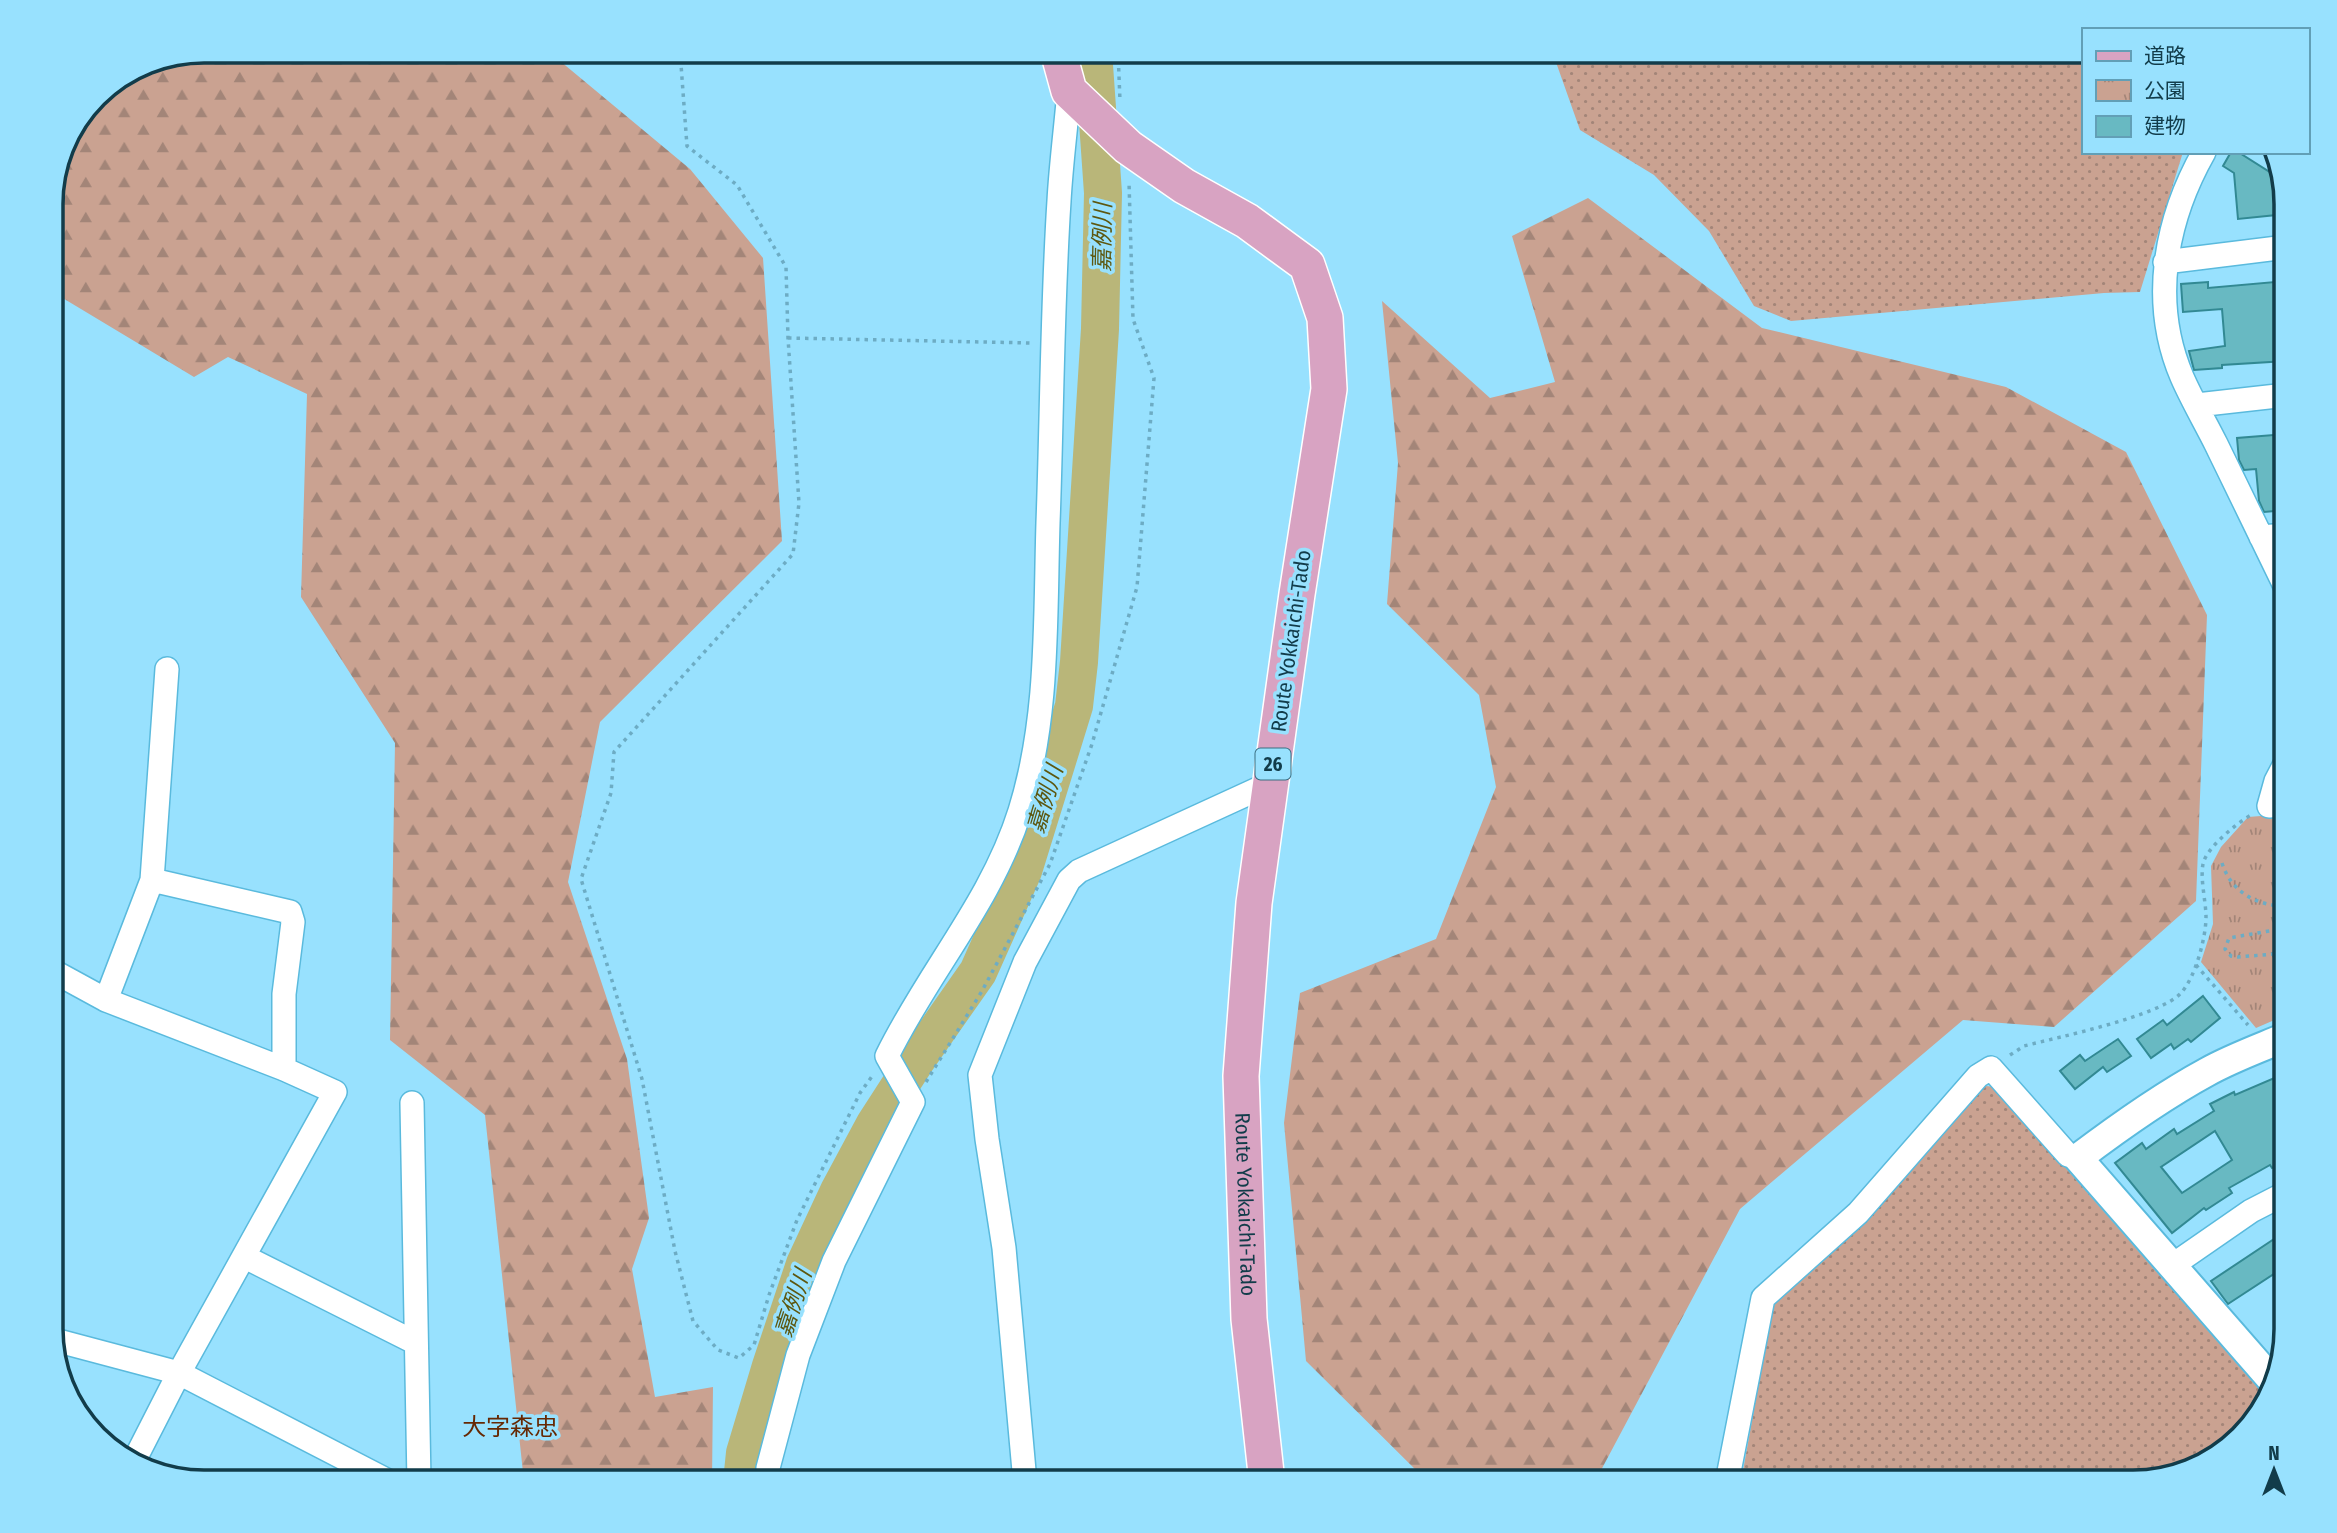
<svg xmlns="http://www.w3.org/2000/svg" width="2337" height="1533" font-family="'Fira Sans Condensed','Noto Sans JP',sans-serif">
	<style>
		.grass { fill: url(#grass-dots) }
		.forest { fill: url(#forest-firs) }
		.park { fill: url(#park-tufts) }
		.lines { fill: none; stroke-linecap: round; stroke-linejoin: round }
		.river { stroke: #b9b679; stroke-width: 38 }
		.building { fill: #68b9c2; stroke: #328993; stroke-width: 2; fill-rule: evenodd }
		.minor-casing { stroke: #5abadd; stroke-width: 26 }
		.tertiary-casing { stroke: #5abadd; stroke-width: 32 }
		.primary-casing { stroke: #fff; stroke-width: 38 }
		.path { stroke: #6dacc4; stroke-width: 3.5; stroke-dasharray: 3.5 5; stroke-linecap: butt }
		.minor { stroke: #fff; stroke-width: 23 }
		.tertiary { stroke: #fff; stroke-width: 28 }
		.primary { stroke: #d8a3c2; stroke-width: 35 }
		.labels { text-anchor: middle; stroke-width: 7; stroke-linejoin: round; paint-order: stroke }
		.shield { fill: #98e1fe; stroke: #3a6e80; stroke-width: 2 }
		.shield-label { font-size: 19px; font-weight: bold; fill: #123c4a }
		.street-label { font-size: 21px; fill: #123c4a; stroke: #98e1fe }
		.water-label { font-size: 23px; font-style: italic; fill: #5d5710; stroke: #98e1fe }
		.quarter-label { font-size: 24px; fill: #662803; stroke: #98e1fe }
		.rim { fill: none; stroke: #123c4a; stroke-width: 3.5 }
	</style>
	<defs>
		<pattern id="grass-dots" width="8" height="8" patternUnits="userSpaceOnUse" patternTransform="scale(1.75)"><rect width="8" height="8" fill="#caa291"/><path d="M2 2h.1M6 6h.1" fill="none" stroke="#a38578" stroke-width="1.8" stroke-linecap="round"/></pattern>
		<pattern id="forest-firs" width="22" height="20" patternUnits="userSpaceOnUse" patternTransform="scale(1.75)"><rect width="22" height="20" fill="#caa291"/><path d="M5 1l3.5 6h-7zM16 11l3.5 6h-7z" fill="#a38578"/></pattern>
		<pattern id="park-tufts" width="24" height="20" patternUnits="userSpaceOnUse" patternTransform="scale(1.75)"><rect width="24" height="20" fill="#caa291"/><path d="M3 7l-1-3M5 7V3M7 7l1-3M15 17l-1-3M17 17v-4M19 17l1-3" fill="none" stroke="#a38578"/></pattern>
	</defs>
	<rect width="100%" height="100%" fill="#98e1fe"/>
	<path class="grass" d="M1552,51H2083V152H2183L2140,292L2104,293L1791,321L1754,306L1709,231L1654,175L1580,130Z
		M1986,1086L1995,1087L2266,1397L2261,1414L2209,1462L2134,1482H1741L1773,1303L1858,1230Z"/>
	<path class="forest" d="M204,51H548L690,169L763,258L782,541L600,722L568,882L627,1059L649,1218L632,1269L655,1397L713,1387L712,1482H524L485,1115L390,1040L395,743L301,597L307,394L228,357L194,377L51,291V194L66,136L96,95L146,62Z
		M1588,198L1762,328L2006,387L2126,452L2207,615L2196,901L2054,1027L1963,1020L1740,1209L1599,1474L1574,1482H1428L1306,1361L1284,1123L1300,993L1436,939L1496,787L1479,695L1387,604L1398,463L1382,301L1490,398L1555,382L1512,236Z"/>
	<path class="park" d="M2286,814V1015L2256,1028L2201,962L2213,924L2211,866L2221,847L2248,817Z"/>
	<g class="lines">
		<path class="river" d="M742,1482L745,1453L771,1366L805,1264L839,1191L875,1124L917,1059L978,972L1023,871L1074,706L1079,662L1100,329L1103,193L1093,51"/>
	</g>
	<path class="building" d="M2231,152H2238L2279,178L2286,203V214L2238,219L2234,173L2223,166Z
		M2286,281V361L2222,365V368L2194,370L2189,351L2225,346L2222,309L2183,312L2181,284L2208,282V288Z
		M2286,434V510L2264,512L2259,501L2256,469L2244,470L2239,460L2237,438Z
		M2203,996L2220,1018L2191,1042L2188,1039L2174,1049L2171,1044L2151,1058L2137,1039L2163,1020L2167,1025Z
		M2118,1039L2131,1056L2107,1072L2103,1067L2075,1089L2060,1071L2080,1055L2085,1061Z
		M2286,1073V1160L2272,1168L2270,1165L2229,1188L2232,1193L2206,1210L2204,1208L2172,1233L2115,1163L2142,1143L2146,1149L2174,1129L2177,1134L2214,1111L2210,1104L2234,1092L2235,1095ZM2215,1131L2232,1160L2182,1193L2161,1167Z
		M2286,1231V1266L2228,1304L2211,1281Z"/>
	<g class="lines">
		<g class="minor-casing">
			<path id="minor" d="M2204,152C2165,221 2150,302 2182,377C2192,400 2205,422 2216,444C2239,492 2263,540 2286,588
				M2165,262L2286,247
				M2197,405L2286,395
				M2261,537L2286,535
				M2286,762L2276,781L2269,806L2286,804
				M152,880L290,912L293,922L284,994V1069
				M51,970L106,1000L284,1069L335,1092L179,1373L134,1461
				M106,1000L152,880L167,669
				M412,1103L419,1482
				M245,1257L416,1343
				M2173,1265L2251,1211L2286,1193
				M51,1339L179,1373L390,1482
				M767,1482L768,1468L798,1355L834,1261L913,1102L887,1056C928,972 992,901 1020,811C1049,718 1045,619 1048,523C1052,416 1052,308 1059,201C1061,164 1066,127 1069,91
				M1025,1482L1004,1248L987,1139L980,1075L1025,962L1069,880L1079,871L1271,783
				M1727,1482L1763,1298L1858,1213L1978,1076L1991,1068L2068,1155L2078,1158"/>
		</g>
		<g class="tertiary-casing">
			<path id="tertiary" d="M2271,1379L2078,1158C2119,1127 2161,1097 2207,1072C2232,1058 2260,1048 2286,1037"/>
		</g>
		<g class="primary-casing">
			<g id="primary">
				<path id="s1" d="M1058,51L1069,91L1128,147L1184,186L1247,221L1307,265L1325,318L1329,389L1297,594L1254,903L1241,1076L1249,1319L1267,1482"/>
			</g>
		</g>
		<path class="path" d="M680,51L687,146L737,185L786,267L788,338L799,503L793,554L614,752L611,793L581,879L642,1079L675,1251L693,1321L718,1350L739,1358L754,1345L769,1295L797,1220L860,1093L873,1075
			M1118,51L1120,101
			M788,338L1031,343
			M2222,863C2231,892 2257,906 2286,906
			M2286,928L2229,938L2225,949L2231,956L2238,957L2286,953
			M2196,965L2248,1025
			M2010,1055L2024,1046C2059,1037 2160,1016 2181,993C2195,978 2206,938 2206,917C2206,902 2200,879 2203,864C2206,848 2237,823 2251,815
			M926,1082L982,991L1050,864L1092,744L1137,587L1154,378L1133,319L1129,182"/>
		<use href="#minor" class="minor"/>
		<use href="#tertiary" class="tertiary"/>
		<use href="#primary" class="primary"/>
	</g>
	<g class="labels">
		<rect class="shield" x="1255.5" y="748.5" width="35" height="31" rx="5"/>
		<g class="shield-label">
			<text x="1273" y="771">26</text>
		</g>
		<g class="street-label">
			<text transform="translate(1291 641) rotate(-82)" y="7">Route Yokkaichi-Tado</text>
			<text dy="7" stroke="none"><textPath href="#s1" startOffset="1286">Route Yokkaichi-Tado</textPath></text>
		</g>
		<g class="water-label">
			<text transform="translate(1102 237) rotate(-89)" y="8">嘉例川</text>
			<text transform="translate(1045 799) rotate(-73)" y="8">嘉例川</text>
			<text transform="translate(793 1303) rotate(-72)" y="8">嘉例川</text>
		</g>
		<g class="quarter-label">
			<text x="510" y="1435">大字森忠</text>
		</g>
	</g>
	<path d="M0 0H2337V1533H0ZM204 63H2133A141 141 0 0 1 2274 204V1329A141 141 0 0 1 2133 1470H204A141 141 0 0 1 63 1329V204A141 141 0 0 1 204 63Z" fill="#98e1fe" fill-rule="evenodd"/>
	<path class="rim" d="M204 63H2133A141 141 0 0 1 2274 204V1329A141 141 0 0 1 2133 1470H204A141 141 0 0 1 63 1329V204A141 141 0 0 1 204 63Z"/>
	<rect x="2082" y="28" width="228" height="126" fill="#98e1fe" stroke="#629fb6" stroke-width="2"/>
	<rect x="2096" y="51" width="35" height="10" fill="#d8a3c2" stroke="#629fb6" stroke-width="2"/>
	<text x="2144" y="63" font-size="21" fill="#123c4a">道路</text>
	<rect x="2096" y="80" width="35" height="21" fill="url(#park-tufts)" stroke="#629fb6" stroke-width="2"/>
	<text x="2144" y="98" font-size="21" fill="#123c4a">公園</text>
	<rect x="2096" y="116" width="35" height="21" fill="#68b9c2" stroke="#629fb6" stroke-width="2"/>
	<text x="2144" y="133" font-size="21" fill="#123c4a">建物</text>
	<g transform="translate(2274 1470)" stroke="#98e1fe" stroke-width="5" paint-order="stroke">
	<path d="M0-5L12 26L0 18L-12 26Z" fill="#123c4a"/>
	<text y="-10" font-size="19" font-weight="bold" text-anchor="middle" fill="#123c4a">N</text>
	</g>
</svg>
